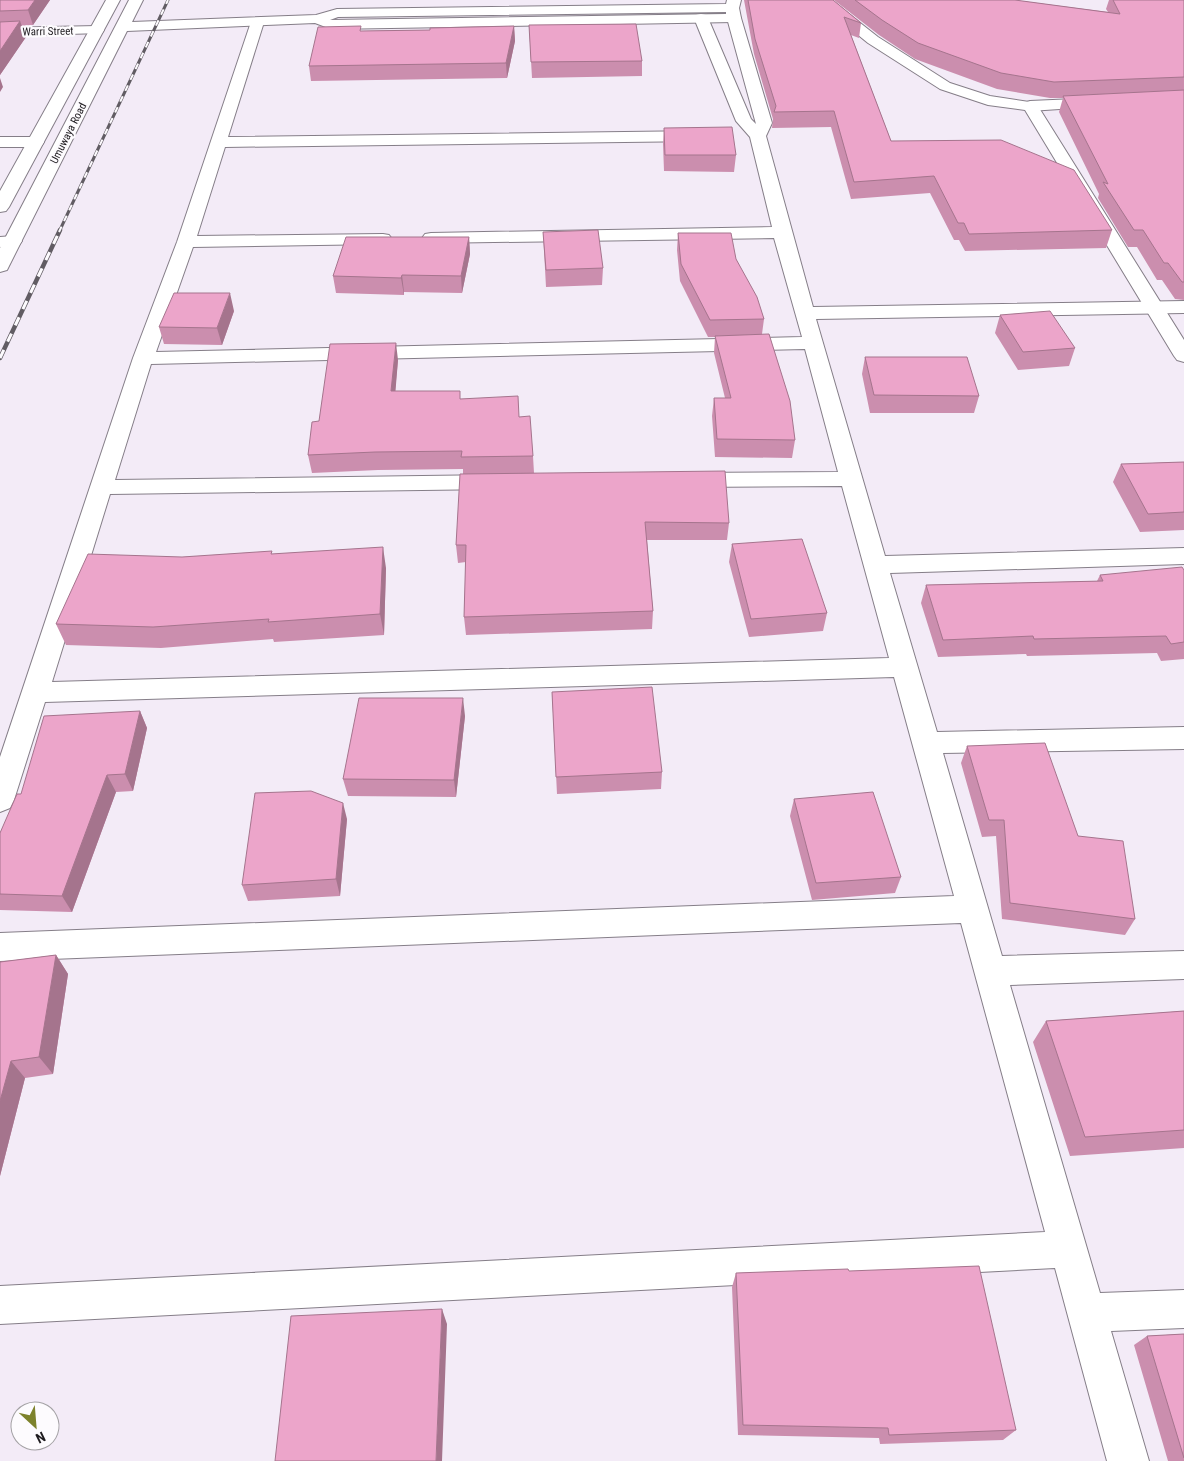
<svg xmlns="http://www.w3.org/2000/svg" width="1184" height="1461" font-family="'Roboto Condensed',sans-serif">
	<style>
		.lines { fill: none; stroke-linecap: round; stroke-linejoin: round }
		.minor-casing { stroke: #857e88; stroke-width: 2 }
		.tertiary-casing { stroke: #857e88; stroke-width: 2 }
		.minor { fill: #fff; fill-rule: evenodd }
		.tertiary { fill: #fff; fill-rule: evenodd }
		.rail-far1-casing { stroke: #615c63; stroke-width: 3 }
		.rail-casing { stroke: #615c63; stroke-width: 4.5 }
		.rail-far1 { stroke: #fdfbfe; stroke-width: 2; stroke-dasharray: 6; stroke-linecap: butt }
		.rail { stroke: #fdfbfe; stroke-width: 3; stroke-dasharray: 9; stroke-linecap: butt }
		.wall { fill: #cb8eae }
		.shaded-wall { fill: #a5748d }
		.building { fill: #eca5ca; stroke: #a5748d }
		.labels { text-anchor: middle; stroke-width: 4.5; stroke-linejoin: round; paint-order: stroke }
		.far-street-label { font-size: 11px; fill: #1d1a1e; stroke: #fdfbfe }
	</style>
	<rect width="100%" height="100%" fill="#f3ebf7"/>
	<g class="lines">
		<g class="minor-casing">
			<path id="minor" d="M701,14L706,15L708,18L751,119L756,124L727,18L729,15H739L741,18L772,123L766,136L813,307L1184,301V313L816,319L885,556L1184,548V564L890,573L937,732L1184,727V749L943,753L1002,956L1184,951V979L1010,985L1100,1293L1184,1290V1328L1111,1331L1149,1461H1107L1055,1268L0,1324V1286L1045,1232L961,923L0,961V933L954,896L894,677L45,702L14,800L10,808L0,812V757L133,358L177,242L252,19H262L264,22L228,137L702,131L708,133L710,136L708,139L702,141L225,147L197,236L383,234L389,235L392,239L389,243L383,244L193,247L156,352L802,337L774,238L431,243L425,242L422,238L425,234L431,233L772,227L750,137L736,121L694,18L696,15ZM805,349L838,472L688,473L680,475L677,480L680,485L688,487L842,486L889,658L52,682L110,494L497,489L505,487L508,482L505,477L497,475L115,480L151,364Z
				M97,26L102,27L104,30L102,33L0,36V28Z
				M1098,98L1104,100L1106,103L1104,106L1030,111L1024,109L1022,106L1024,103L1030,101Z
				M0,137H36L42,139L44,142L42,145L36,147H0Z
				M13,236L19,237L22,241L19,245L0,247V237Z"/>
		</g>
		<g class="tertiary-casing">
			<path id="tertiary" d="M106,0H120L9,207L6,211L0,212V191Z
				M129,0H143L132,22L316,15L337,9L726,4L727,0H741L739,8L741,18L739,21L734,22L331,29L315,23L127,31L9,266L7,270L0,272V248ZM726,12V14L330,20L338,17Z
				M815,0H831L878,37L950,83L990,96L1036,103L1184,340V362L1177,360L1174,356L1025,110L988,105L940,89L868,43Z"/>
		</g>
		<use href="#minor" class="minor"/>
		<use href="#tertiary" class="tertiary"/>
		<g class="rail-far1-casing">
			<path id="rail-far1" d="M59,232L168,0"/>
		</g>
		<g class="rail-casing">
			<path id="rail" d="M0,358L60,230"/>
		</g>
		<use href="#rail-far1" class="rail-far1"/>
		<use href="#rail" class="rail"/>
	</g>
	<path class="wall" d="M0,0H50L33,25L22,26L26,37L0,75Z
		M744,0H833L861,23L859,38L851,35L891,141L1112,230L1106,248L965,251L959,240H954L930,193L851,199L831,127L772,128L773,119L754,54Z
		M834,0H1015L1108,12L1106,9L1109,0H1184V300L1175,299L1162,280H1157L1137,247H1128L1098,198L1099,194L1059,112L1063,98H1050L997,89L915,59L879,35Z
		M529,25L642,61V76L532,78Z
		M514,26L515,41L507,78L311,81L309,66L362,31L430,30Z
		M664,128L736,155L734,172L664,171L663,144Z
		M543,232L603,268L602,285L546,287Z
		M678,233L736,259L764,319L762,334L795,440L792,458L715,457L712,416L714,398H725L714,353L715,337H708L680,281L677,250Z
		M469,237L470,254L462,293L404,292V295L336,293L333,276Z
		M234,311L222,345L164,344L159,327Z
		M1000,315L1075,348L1069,366L1018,370L995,333Z
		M865,357L979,396L974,413H870L862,374Z
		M398,360L395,391L461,399L519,417L533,456L534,473L729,523L727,540H647L653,611L652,629L466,635L464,617L466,562L458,563L456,545L463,474V469L378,470L312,473L308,455L319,421Z
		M1184,462V530L1140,532L1113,482L1121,464Z
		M732,544L827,613L823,631L749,637L729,562Z
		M272,554L386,568L384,635L274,642L273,639L161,648L66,645L56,624L182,557Z
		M1184,570V659L1161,661L1157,653L1027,656L1026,654L938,657L921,603L926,585L1097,581L1100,575Z
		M552,692L662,772L661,789L557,794Z
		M140,711L147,728L133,791L116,792L72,912L0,910V833L21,794Z
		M465,716L456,797L348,796L343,779Z
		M967,746L1078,836L1135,919L1125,935L1002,919L996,836L982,837L961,763Z
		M794,799L901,877L895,893L812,900L790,816Z
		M347,819L340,896L248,901L242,885Z
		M56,955L68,974L53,1074L25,1078L0,1176V962Z
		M1184,1011V1148L1070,1156L1033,1042L1046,1021Z
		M849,1271L1016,1430L1003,1440L880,1444L879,1438L738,1435L732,1287L736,1273Z
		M1184,1334V1461H1168L1134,1345L1147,1336Z"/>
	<path class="shaded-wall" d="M35,0H50L33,25L28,10Z
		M20,21L26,37L0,75V51Z
		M514,26L515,41L507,78L506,63Z
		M0,78L3,87L0,92Z
		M469,237L470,254L462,293L461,276Z
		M402,275L404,292V295L401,278Z
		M230,293L234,311L222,345L217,328Z
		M396,343L398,360L394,409L391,391Z
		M383,547L386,568L384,635L380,614Z
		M463,698L465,716L456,797L454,780Z
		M140,711L147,728L133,791L125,774Z
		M107,775L116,792L72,912L62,896Z
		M343,803L347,819L340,896L336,879Z
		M56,955L68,974L53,1074L39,1057Z
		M11,1061L25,1078L0,1176V1101Z
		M442,1309L447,1324L442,1461H436Z"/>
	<path class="building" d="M0,0H35L28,10L0,11Z
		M748,0H833L861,23L844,17L891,141L1001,140L1074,170L1112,230L969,234L964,223H958L934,176L854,182L834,111L774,112L776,106L755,39Z
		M855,0H1015L1120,14L1113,0H1184V77L1054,82L1001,73L918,43L882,20Z
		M20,21L0,51V22Z
		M636,24L642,61L531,62L529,25Z
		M361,26L360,31L430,30V28L514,26L506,63L309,66L318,27Z
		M1184,90V282H1182L1168,263H1164L1143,230H1134L1103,182L1108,184L1063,96Z
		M732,127L736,155H665L664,128Z
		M598,230L603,268L546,270L543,232Z
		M678,233H731L736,259L757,297L764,319L710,320L681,264Z
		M346,237H469L461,276L402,275L401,278L333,276Z
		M174,293H230L217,328L159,327Z
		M1050,311L1075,348L1023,352L1000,315Z
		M769,334L790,401L795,440L717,439L714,398H731L715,336Z
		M396,343L391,391H460V399L518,396L519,417L530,416L533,456L461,457L462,451L375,452L308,455L312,422L319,421L330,344Z
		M865,357H967L979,396L874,395Z
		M1184,462V512L1148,514L1121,464Z
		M725,471L729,523L645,522L653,611L464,617L466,545H456L460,474Z
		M802,539L827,613L751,619L732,544Z
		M383,547L380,614L268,622L269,619L153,627L56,624L88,554L182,557L272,551L271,554Z
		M1182,567L1184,570V642L1171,644L1166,636L1034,639L1033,636L943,640L926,585L1103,581L1100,575Z
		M652,687L662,772L556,777L552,692Z
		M359,698H463L454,780L343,779Z
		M140,711L125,774L107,775L62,896L0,894V833L17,794H21L44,716Z
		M1045,743L1078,836L1123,841L1135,919L1010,903L1004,820H989L967,746Z
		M311,791L343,803L336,879L242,885L255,793Z
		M873,792L901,877L816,883L794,799Z
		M56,955L39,1057L11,1061L0,1101V962Z
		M1184,1011V1130L1085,1137L1046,1021Z
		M979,1266L1016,1430L889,1435L888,1428L743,1425L736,1273L848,1269L849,1271Z
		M442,1309L436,1461H275L291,1316Z
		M1184,1334V1458L1147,1336Z"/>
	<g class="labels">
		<g class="far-street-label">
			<text transform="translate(48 31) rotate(-1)" y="4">Warri Street</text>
			<text transform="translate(68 133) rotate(-63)" y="4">Umuwaya Road</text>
		</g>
	</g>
	<g transform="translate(35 1426) rotate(154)"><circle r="24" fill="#fdfbfe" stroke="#a3a1a4"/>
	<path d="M0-4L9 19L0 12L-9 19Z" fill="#7d822c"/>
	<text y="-8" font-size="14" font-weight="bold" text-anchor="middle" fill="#1d1a1e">N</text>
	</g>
</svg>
